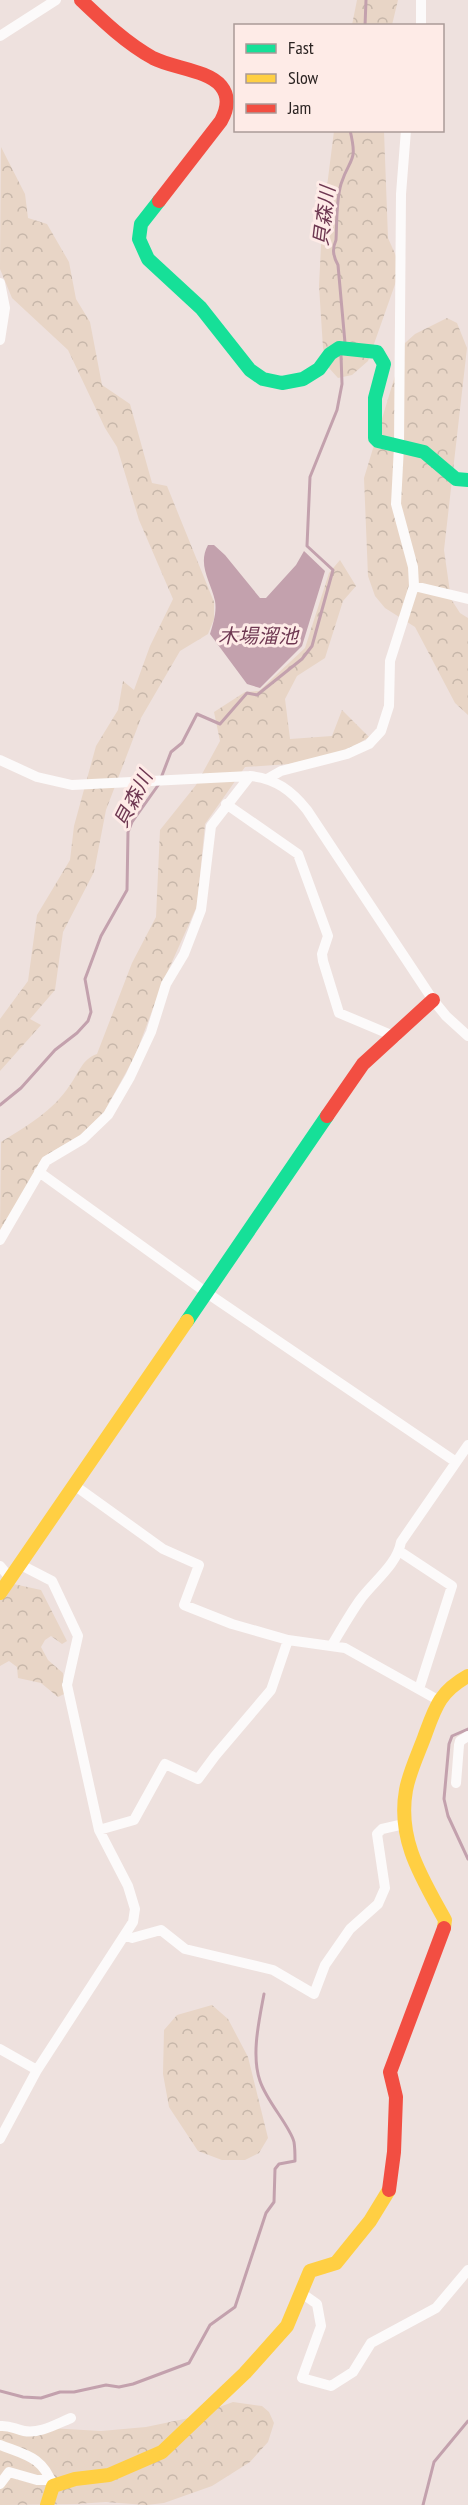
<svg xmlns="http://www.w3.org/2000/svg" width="468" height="2505" font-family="'PT Sans Narrow','Noto Sans JP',sans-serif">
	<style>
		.forest { fill: url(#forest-crowns) }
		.water { fill: #c3a1ad }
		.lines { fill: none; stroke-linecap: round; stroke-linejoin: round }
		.stream { stroke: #c3a1ad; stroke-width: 3 }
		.street { stroke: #fcfafa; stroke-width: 10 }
		.fast { stroke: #16e098; stroke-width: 14 }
		.slow { stroke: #ffcf43; stroke-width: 14 }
		.jam { stroke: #f24e42; stroke-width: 14 }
		.labels { text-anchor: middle; stroke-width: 6; stroke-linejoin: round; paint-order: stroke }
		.water-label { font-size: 20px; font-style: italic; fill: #6e3751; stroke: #feebe7 }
	</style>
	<defs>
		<pattern id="forest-crowns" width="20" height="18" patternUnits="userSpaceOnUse" patternTransform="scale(1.5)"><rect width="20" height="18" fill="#e8d5c6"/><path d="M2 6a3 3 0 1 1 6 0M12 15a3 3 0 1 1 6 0" fill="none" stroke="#c7b7aa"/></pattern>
	</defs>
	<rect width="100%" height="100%" fill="#eee1de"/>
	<path class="forest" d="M357,0H398L392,25H352Z
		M334,131H384L388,238L396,256L399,273L368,361L352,375L338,378L329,368L323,348L319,286L322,226Z
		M1,147L25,194L28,218L47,224L69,262L76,299L90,322L102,385L130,404L152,483L167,486L214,602V619L208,634L180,651L141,718L106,810L94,872L63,932L55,990L30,1019L41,1025L0,1071V1019L28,981L37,915L70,860L74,826L96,746L118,710L123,681L134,690L150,646L173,599L139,520L117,447L105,428L68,350L12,298L0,269Z
		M447,318L457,323L467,348L444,550L451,599L460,613L468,618V715L455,703L415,627L385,608L375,596L368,576L364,478L405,343L415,334Z
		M340,560L356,586L343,601L325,658L297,676L285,699L290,739L332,736L342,710L369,737L348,750L289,764L245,767L205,824L197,906L163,982L135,1056L104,1112L81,1135L43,1157L0,1232L1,1142C27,1126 53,1111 70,1085C79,1073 82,1059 97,1054L132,963L156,917L160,830L196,785L220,741L214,712L245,692L259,691L305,648L329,573Z
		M9,1583L41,1590L67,1641L62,1644L51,1636L45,1640L41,1647L48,1660L63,1673L64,1694L58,1697L41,1683L18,1678L17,1667L9,1661L0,1666V1596Z
		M212,2005L228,2019L248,2057L268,2138L259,2153L245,2160H222L198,2151L169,2107L163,2074L164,2030L177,2015Z
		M233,2402L262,2406L269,2412L274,2423L268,2442L250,2462L212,2486L164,2503L146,2505L106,2502L76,2504L0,2505V2429L32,2427L101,2431L146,2427L189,2418Z"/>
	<path class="water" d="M208,545H214L225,555L260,598H266L296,565L304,551L325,571L302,646L260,688L247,684L210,634C213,624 217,612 215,601C211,582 197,565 208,545Z"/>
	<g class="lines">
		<path class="stream" d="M365,26L366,0
			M345,343L338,265C333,256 332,249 336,240C337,222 336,201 341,184C350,156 358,164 350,130
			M161,778L171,752L182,743L197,714L220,724L247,693L257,695L302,659L312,646L333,570L307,546L310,477L337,410L342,384L341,355
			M0,1105L21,1088L55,1050L77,1033L88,1021L91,1012L85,979L101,936L127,890L128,832L132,822L159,784
			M468,1729L452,1736L449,1744L444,1799L448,1816L468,1859
			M0,2391L23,2397L41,2398L60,2392H74L106,2385L119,2387L133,2384L189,2363L210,2325L235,2307L266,2213L274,2202L275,2169L279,2164L295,2161C295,2155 295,2148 294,2142C290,2126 267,2102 260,2081C251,2055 259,2021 264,1994
			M423,2505L434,2462L468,2421"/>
		<path class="street" d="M421,0V26
			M0,36L56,0
			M0,283L5,308L0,340
			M414,586L468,599
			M0,760L37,777L72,785L250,776C275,778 292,791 307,810L433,1000L446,1016L468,1036
			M267,779L281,771L347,754L369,744L381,731L389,706L390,661L414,586L413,567L396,504L399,446L401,194L406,130
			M226,804L298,854L328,936L322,954L323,961L339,1013L396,1037
			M39,1172L207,1293L456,1462
			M0,1240L46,1161L83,1139L108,1115L130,1077L151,1032L166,984L184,954L201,910L211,826L250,776
			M74,1485L163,1549L199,1565L184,1605L232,1624L288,1640L345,1648L438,1700
			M399,1551L452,1586L419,1689
			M0,1566L10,1578
			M332,1645C341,1630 350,1614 360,1600C373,1582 397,1565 401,1542L468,1445
			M456,1783L459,1745L460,1741L468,1736
			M99,1830L134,1820L165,1764L198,1779L215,1756L271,1690L288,1640
			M125,1935L132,1938L161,1930L185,1949L273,1970L314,1994L325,1965L350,1929L378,1904L385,1888L377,1834L382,1829L404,1824
			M0,2049L37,2070
			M0,2139L37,2070L133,1922L135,1909L128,1886L99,1830L67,1685L78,1636L52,1581L19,1564
			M300,2292L317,2304L321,2326L302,2378L331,2386L353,2372L371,2343L436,2308L468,2270
			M0,2426C10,2425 14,2429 24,2431C40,2434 56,2424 71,2418
			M0,2445C26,2455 43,2457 53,2486
			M0,2484L9,2472L37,2480H51"/>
		<path class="fast" d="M159,201L141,224L139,239L148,259L201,308L250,370L263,379L282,383L303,379L319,369L330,354L339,348L377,352L384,364L375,398V438L378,441L424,452L456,479L468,480
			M187,1321L327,1116"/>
		<path class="slow" d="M0,1593L187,1321
			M444,1928L445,1920C422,1878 397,1840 406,1790C409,1773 418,1754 424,1738C435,1708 439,1692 468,1676
			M47,2505L53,2486L75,2479L109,2475L162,2452L245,2373L287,2326L310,2271L336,2263L370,2221L389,2190"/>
		<path class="jam" d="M81,0C103,21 126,43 153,58C172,68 208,70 221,86C230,97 227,110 221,121L159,201
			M327,1116L363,1064L433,1000
			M389,2190L394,2152L396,2097L390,2072L444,1928"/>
	</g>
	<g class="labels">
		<g class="water-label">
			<text transform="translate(324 216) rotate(-83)" y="7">貝森川</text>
			<text x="258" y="643">木場溜池</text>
			<text transform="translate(133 799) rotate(-63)" y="7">貝森川</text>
		</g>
	</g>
	<rect x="234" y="24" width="210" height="108" fill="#feebe7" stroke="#aa9b98" stroke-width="1.5"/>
	<rect x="246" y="44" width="30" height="9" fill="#16e098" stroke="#aa9b98" stroke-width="1.5"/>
	<text x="288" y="54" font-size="18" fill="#2b2322">Fast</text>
	<rect x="246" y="74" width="30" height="9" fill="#ffcf43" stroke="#aa9b98" stroke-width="1.5"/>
	<text x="288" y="84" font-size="18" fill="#2b2322">Slow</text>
	<rect x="246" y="104" width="30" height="9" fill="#f24e42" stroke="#aa9b98" stroke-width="1.5"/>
	<text x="288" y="114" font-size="18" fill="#2b2322">Jam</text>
</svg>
